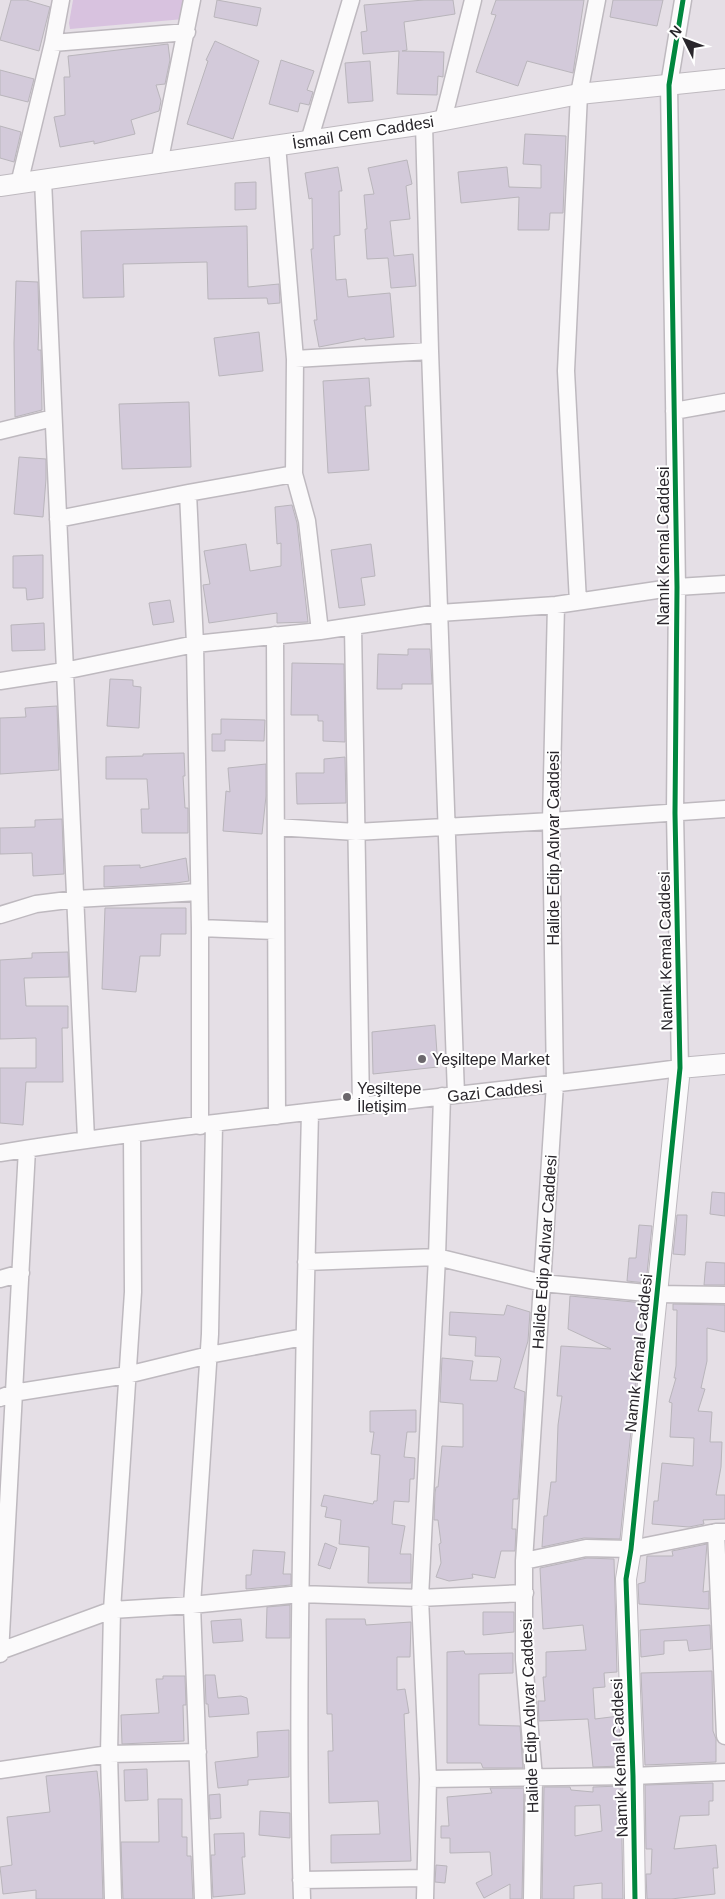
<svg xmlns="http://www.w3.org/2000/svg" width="725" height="1899" font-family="Arial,sans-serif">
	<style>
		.green { fill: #d8c2df }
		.building { fill: #d3cada; stroke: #b9b5bb; fill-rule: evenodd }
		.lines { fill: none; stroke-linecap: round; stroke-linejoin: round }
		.minor-casing { stroke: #beb9bf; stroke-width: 19 }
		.tertiary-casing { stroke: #beb9bf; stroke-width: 22 }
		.minor { stroke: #fbfafb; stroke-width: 16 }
		.tertiary { stroke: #fbfafb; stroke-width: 20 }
		.cycleway-casing { stroke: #fff; stroke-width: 8 }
		.cycleway { stroke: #00873e; stroke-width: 5 }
		.poi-dot { fill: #6b676c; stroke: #fff; stroke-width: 2 }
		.labels { text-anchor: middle; stroke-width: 4; stroke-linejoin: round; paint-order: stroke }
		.street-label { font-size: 16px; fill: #29262b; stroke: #fff }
		.poi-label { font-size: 16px; fill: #29262b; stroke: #fff; text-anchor: start }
	</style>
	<rect width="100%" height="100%" fill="#e5dfe6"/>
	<path class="green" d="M73,0H188L184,19L70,29L69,23Z"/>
	<path class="building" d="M11,0H26L50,7L39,51L0,40Z
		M217,0L261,8L257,26L214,17Z
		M424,0H453L455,14L404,22L407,50L402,51L444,52L443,77L438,76L437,95L397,94L399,51L363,54L361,32L367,31L364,5Z
		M496,0H584L573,73L527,61L518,86L476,72L496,15L491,14Z
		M613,0H663L657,26L610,17Z
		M215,41L259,61L233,139L187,124L208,61L206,60Z
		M168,44L170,60L165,84L156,85L161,101L159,111L131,120L135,134L94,144V141L60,147L54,117L65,115L64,77H70L68,56Z
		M281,60L314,71L307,90L313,92L309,105L300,103L298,112L269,104Z
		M370,61L373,101L348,103L345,63Z
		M0,70L34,79L28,102L0,95Z
		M0,126L21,132L14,162L0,158Z
		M525,134L566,136L563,213H550L549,230H518L519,197L461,203L458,172L507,167L509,187L541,188V165L523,164Z
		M407,160L412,184L406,186L410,219L390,221L394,256L413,254L416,286L391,288L388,258L367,259L365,229H367L364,195L374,194L368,168Z
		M338,167L342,191H339L340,235L334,236L336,280L346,279L348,297L390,293L394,337L365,340V338L319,347L314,320H317L311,249H313L312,198L309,199L305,173Z
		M256,182V209L235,210V183Z
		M247,226L248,287L279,284L280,303L268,304L267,298L208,299L207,262L123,264L124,297L83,298L81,231Z
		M16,281L38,282L39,321L38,350H41L42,410L15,417L14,343Z
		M259,332L263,371L219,376L214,338Z
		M369,378L371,406H365L369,470L328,473L323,381Z
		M189,402L191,467L122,469L119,404Z
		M19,457L46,459V479L43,517L14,514Z
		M292,505L297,523L308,622L277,623V613L209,623L203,585L210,584L204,551L246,544L250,571L281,566V543L277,544L275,507Z
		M371,544L375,576L361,578L365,605L339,608L331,550Z
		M43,555V598L27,600L26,588H13V556Z
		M170,600L174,622L153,625L149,603Z
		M44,623L45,650L12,651L11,625Z
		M408,649H430L432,684H402V689H377L378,654L408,655Z
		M292,663L344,664L345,742L323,741V721H318V715H291Z
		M110,679L133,680V686L141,687L139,728L107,726Z
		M57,706L59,770L0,774V718L26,717L25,708Z
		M221,719L265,720L264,741L225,740V751H212V734H221Z
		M184,753L185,776H183L185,808H188V833H142L141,809H149L147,779H106V757L143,756V754Z
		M345,757L346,803L297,804L296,773H324V759Z
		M266,764V796L262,834L223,831L226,791L230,792L228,768Z
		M62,819L64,874L33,876L32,853L0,854V828L35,827V820Z
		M186,858L189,881L176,883L104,887V866L140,865V868Z
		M105,908H186V934H161L160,956H140L136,992L102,989Z
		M68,952L69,977L24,978L26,1006H68V1028H62L63,1082H26L23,1125L0,1123V1068H36V1038L0,1039V960L32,958V953Z
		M435,1025L438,1067L373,1074L372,1032Z
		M712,1192L725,1193V1216L710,1214Z
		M677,1215H687L685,1255L673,1254Z
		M639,1225L652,1226L646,1283L627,1281L629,1258H636Z
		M706,1262L725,1263V1285H704Z
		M570,1296L644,1303L620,1539L584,1538L542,1547L544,1516H547L551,1482H556L558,1425L562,1396H557L561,1346L611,1349L568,1329Z
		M673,1304L725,1305V1332L707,1328V1361L701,1388L705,1389L698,1411L712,1412L710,1442H722L721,1467L716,1495H725V1519L703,1520L704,1524L689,1527L652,1524L654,1501H658L662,1463L693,1466L694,1438L670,1437L672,1403L669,1402L676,1378H674L676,1366L677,1310H673Z
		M507,1305L530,1312L528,1341L514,1388L525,1392L518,1499H513L512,1529H516L515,1551H501L495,1578L472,1574L473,1578L449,1581L436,1577L441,1563L439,1544L441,1543L438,1520H434L435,1493L436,1487H438L442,1446L463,1447V1404L440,1402L442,1358L473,1361L470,1380L497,1381L501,1359L499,1357L475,1356L476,1337L449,1335L450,1312L504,1315Z
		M416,1410V1432H407L404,1457L415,1458L414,1479H410L409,1502L394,1501L392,1524L405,1526L400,1554H411V1583H368L369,1547L339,1544L341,1520L325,1517L327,1507L321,1506L324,1495L373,1504L374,1501H377L380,1455L371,1454L374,1432H370V1411Z
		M325,1543L337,1548L330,1569L318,1565Z
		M707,1544L703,1592L709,1591V1609L639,1604L638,1584L645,1582L647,1556H673L672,1551Z
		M253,1550L285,1552L283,1574H291V1585L246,1589V1575H251Z
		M587,1558L614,1559L617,1672L604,1673L605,1687L593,1688L595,1719L619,1716L621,1766L593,1767L588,1719L539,1721L538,1701H545L543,1677H546V1652L586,1650L583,1625L543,1629L540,1568Z
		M290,1605V1638H266L267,1607Z
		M483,1612H514V1632L483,1635Z
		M241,1619L243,1641L213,1643L211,1621Z
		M326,1619H365L366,1625L411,1622L410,1657H397V1690L405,1689L409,1713L404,1714L411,1861L331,1863V1835L380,1834L378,1801L329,1803L328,1751H333L332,1714H327Z
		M710,1625L711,1649L689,1651L687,1640L664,1641V1654L641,1657L640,1630Z
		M464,1651L465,1654L513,1653V1673L479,1674V1725L520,1726L523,1768H483L481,1763H447V1652Z
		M712,1671L713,1731L716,1739V1762L645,1765L641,1673Z
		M205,1675H215L218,1698L241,1696L247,1698L249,1714L209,1717L208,1704H206Z
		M163,1676H185L186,1705H183L184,1741L122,1744L121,1715L159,1713L156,1679H163Z
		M289,1730V1777L248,1780V1785L218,1788L215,1762L258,1757L257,1732Z
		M147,1769L148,1800L125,1801L124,1770Z
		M97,1771L100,1799L103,1899H36V1890L3,1894L0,1867L12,1865L7,1817L50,1812L46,1776Z
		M713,1783V1801H709V1815L680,1816L674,1849L716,1845L718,1868H713L715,1894L671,1899H647L646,1874H651L652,1849H646L645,1785Z
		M621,1786L623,1899H602V1883L574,1886V1899H542L544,1787H570L571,1790L593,1792V1787ZM600,1805L602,1831L575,1836V1806Z
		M490,1788H524L522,1899H510V1884L484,1898L476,1883L492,1875L490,1852L450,1853V1838H441V1826H449L447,1797L492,1793Z
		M220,1794L221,1818L210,1819L209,1795Z
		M158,1799H182V1837H187V1856H191L193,1899H123L121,1842H159Z
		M260,1811L290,1813V1838L259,1835Z
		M244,1833L245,1857H242L245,1894L213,1897L211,1855H215L214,1834Z
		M436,1865L447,1866L445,1883L435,1882Z"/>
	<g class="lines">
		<g class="minor-casing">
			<path id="minor" d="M53,43L187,32
				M443,120L473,0
				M424,124L430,351L456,1095
				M309,141L351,0
				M277,145L295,359L294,474L307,521L320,631
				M159,164L192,0
				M43,180L86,1139
				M19,184L53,43L61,0
				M295,359L430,351
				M674,411L725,402
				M0,431L53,418
				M188,493L195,644L200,928V1126
				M58,519L188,493L294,474
				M578,602L566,371L579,94L597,0
				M353,626L361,1106
				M275,635L277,1116
				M0,681L64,671L195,644L320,631L439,613L556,605L677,587L725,584
				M276,827L356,832L551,821L725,809
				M0,915L36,904L76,899L199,892
				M200,928L276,931
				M0,1153C225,1117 453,1098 680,1068L675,813L677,587L669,85L683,0
				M306,1262L437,1257L542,1283L657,1294L725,1295
				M0,1279L21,1273
				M0,1398L13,1393L127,1375L209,1355L304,1337
				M716,1532L725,1736
				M524,1561L586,1548L631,1549L716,1532H725
				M0,1651L112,1610L192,1605L300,1594L420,1598L525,1593
				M0,1654L27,1149
				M0,1770L109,1754L198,1752
				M428,1779L633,1776L725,1772
				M301,1880L425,1878
				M113,1899L109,1754L112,1610L133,1292L132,1134
				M203,1899L192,1605L210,1334L214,1124
				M302,1899C298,1784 299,1670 301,1555C303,1407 306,1260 310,1112
				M425,1899L428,1779L420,1598L437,1257L442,1096
				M532,1899L534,1778L524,1660V1561L555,1084L551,821L556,605"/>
		</g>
		<g class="tertiary-casing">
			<path id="tertiary" d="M0,186L424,124L579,94L725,79
				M635,1899L633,1776L626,1579L631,1549L680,1068L725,1064"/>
		</g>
		<use href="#minor" class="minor"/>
		<use href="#tertiary" class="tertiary"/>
		<g class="cycleway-casing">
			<path id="cycleway" d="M635,1899L633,1776L626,1579L631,1549L680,1068L675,813L677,587L669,85L683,0"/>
		</g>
		<use href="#cycleway" class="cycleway"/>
	</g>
	<g class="poi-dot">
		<circle cx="422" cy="1059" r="5"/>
		<circle cx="347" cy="1097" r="5"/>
	</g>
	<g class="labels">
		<g class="street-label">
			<text transform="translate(363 132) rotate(-9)" y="6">İsmail Cem Caddesi</text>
			<text transform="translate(663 546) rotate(-90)" y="6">Namık Kemal Caddesi</text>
			<text transform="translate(553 848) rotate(-90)" y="6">Halide Edip Adıvar Caddesi</text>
			<text transform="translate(665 951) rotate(-91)" y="6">Namık Kemal Caddesi</text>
			<text transform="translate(495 1091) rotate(-6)" y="6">Gazi Caddesi</text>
			<text transform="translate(544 1252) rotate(-86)" y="6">Halide Edip Adıvar Caddesi</text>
			<text transform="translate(638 1353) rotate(-84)" y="6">Namık Kemal Caddesi</text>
			<text transform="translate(529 1716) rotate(-92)" y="6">Halide Edip Adıvar Caddesi</text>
			<text transform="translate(619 1758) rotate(-92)" y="6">Namık Kemal Caddesi</text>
		</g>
		<g class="poi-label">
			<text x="432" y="1065">Yeşiltepe Market</text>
			<text x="357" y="1094">Yeşiltepe<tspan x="357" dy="18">İletişim</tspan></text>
		</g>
	</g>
	<g transform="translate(685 40) rotate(312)" stroke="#ffffff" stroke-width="4" paint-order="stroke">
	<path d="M0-4L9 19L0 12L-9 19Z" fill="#29262b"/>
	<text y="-8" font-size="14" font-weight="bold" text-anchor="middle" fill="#29262b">N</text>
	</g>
</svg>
